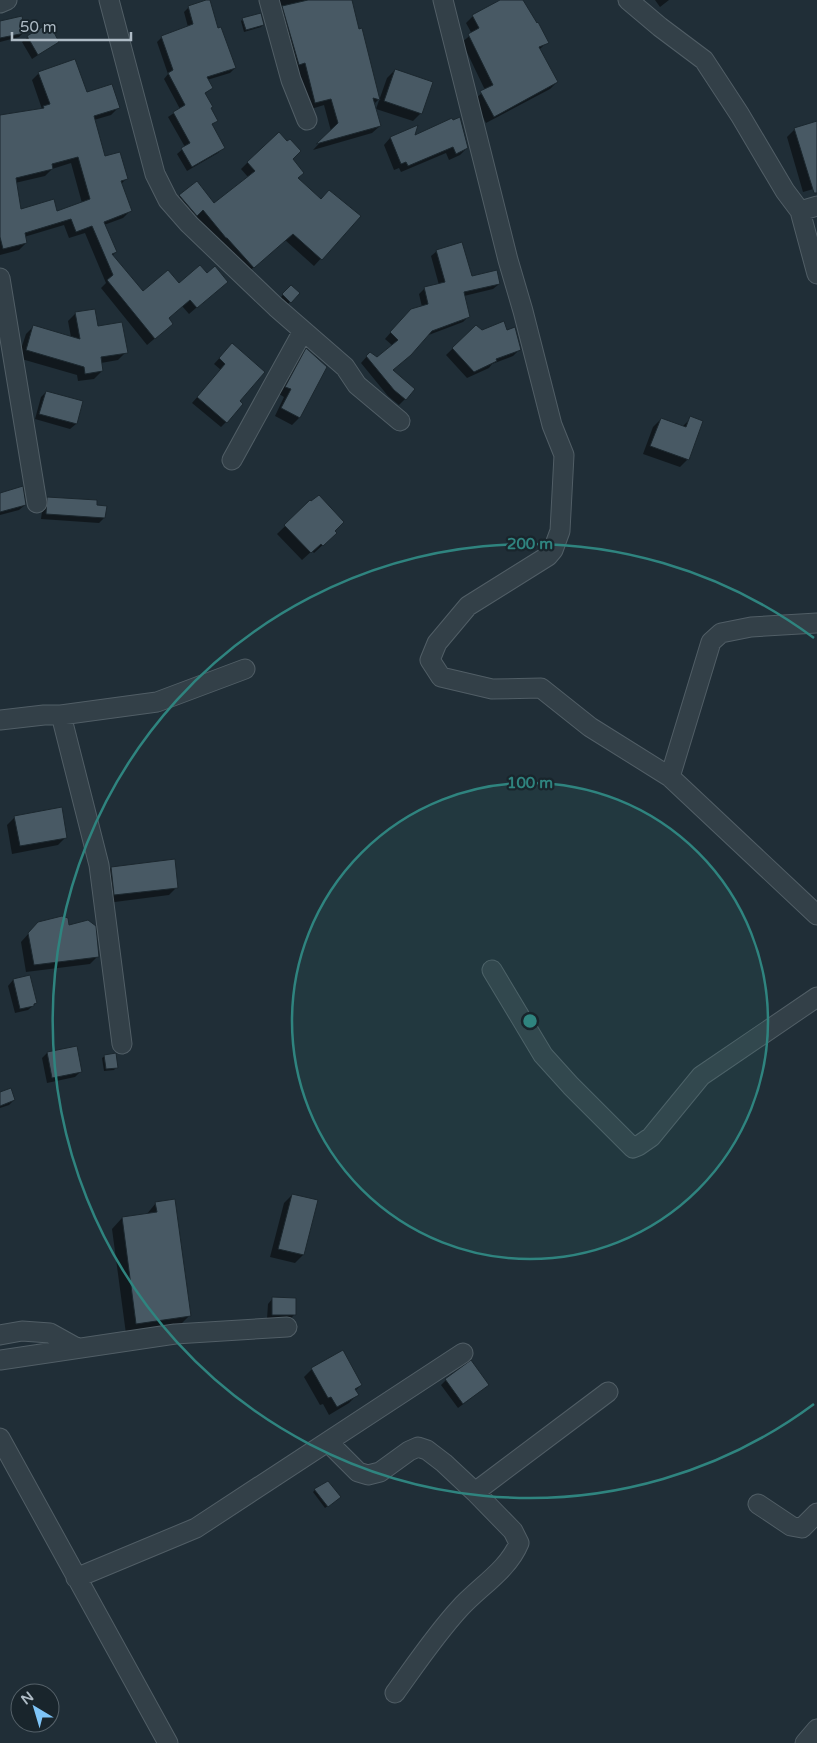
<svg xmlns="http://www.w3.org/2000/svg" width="817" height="1743" font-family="'Varela Round',sans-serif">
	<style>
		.shadow { fill: #0007; fill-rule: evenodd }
		.building { fill: #485964; stroke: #1b272e; fill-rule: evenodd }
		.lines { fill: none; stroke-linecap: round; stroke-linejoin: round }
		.street-casing { stroke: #515e66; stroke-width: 21 }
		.street { stroke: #334048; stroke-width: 19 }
		.ring { fill: none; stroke: #2f847f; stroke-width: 2.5 }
		.centre { fill: #2f847f; stroke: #19252c; stroke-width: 2.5 }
		.ring-label { font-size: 15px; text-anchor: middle; font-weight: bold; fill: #2f847f; stroke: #19252c; stroke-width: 4.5; stroke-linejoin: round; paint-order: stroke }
	</style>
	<rect width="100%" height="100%" fill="#202e37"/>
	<path class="shadow" d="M272,0H351L358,31L379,99L374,104L380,126L372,133L313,150L331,131L324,105L308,110L298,69L292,71Z
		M503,0H519L547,42L539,50L557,82L550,89L486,123L474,100L485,90L462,42L472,34L466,23L473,16Z
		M655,0H669L660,7Z
		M189,7L217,30L235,68L230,73L207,80L211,88L205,94L216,121L211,126L223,148L218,153L187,171L177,154L185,147L168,117L180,109L164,79L168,74L157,42L162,37L188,27L184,12Z
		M243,19L263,24L261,27L244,32L241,21Z
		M0,23L24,32L19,37L0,42Z
		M28,37L57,41L52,46L32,59L22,42Z
		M395,70L421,113L413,121L376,109L387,78Z
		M39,73L118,108L111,115L94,120L104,158L126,179L121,184L130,211L123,218L104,225L116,252L112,256L143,292L179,285L219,288L189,314L182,306L167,319L172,324L147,345L101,288L106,283L85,233L69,238L64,225L24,237L26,243L19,250L0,255V117L42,109L32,80ZM71,163L82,203L57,213L20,210L15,183L45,176L52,169Z
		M817,122V188L803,192L787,137L795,129Z
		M416,127L413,137L467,148L460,155L449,160L446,153L401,172L399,168L394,170L384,145L390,138Z
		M291,160L296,179L321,200L359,217L314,266L285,240L246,274L218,244L196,216L189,222L173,203L180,196L214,205L248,177L241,169L248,162Z
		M437,251L471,277L499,284L493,289L464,296L469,316L463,322L426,336L391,371L405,399L399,405L388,396L361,363L370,353L377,359L393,346L385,339L405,316L422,307L419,294L425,288L439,285L431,256Z
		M291,286L298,293L288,304L281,297Z
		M76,313L97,327L126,352L118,360L101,363L102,371L94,379L78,381L77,375L18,358L26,334L34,326L71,337L68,321Z
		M476,326L482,331L506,332L520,349L513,356L492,364L489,368L467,378L446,355Z
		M227,350L238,402L226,422L221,427L192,403L221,370L214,364Z
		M306,350L299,418L292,425L275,416L284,397L279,394L299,357Z
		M46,392L82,402L76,424L70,429L35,419L41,397Z
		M691,418L688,459L680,467L643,454L653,427L661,419L682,427Z
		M0,494L25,505L19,510L0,515Z
		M48,498L104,518L99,523L41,519L43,504Z
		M310,502L333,531L327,541L314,553L312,551L302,560L277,534Z
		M15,817L66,837L58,845L12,854L7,825Z
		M111,868L177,887L169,895L107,903L103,876Z
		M68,926L98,956L90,964L26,972L21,942L30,932Z
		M13,980L36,1003L28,1010L15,1013L8,986Z
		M47,1053L80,1072L75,1077L47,1083L42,1058Z
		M105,1056L116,1068L114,1070L104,1071L102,1058Z
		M0,1093L14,1100L9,1105L0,1108Z
		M292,1195L316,1200L303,1255L295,1263L270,1257L284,1203Z
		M156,1203L190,1315L179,1326L126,1334L112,1229L122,1218L146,1215Z
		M273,1298L294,1315L289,1320L267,1319L268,1304Z
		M312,1369L361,1385L355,1391L357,1395L349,1403L329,1415L323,1404L320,1405L304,1377Z
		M446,1380L482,1390L458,1408L441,1385Z
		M315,1490L337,1499L325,1508L313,1492Z"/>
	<path class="building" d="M206,0H210L218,28L221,27L236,68L207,77L213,88L205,93L213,107L211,108L218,121L212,124L225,148L192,167L181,148L190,143L173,112L185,105L168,73L173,70L161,36L193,24L188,6Z
		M308,0H352L359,29L362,28L380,100L373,98L381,126L316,144L338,123L331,99L315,103L305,63L299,65L282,6Z
		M500,0H523L537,23L538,22L549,43L539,47L558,82L494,117L480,91L493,85L468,34L479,28L472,15Z
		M261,13L264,25L246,30L242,18Z
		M22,16L25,33L0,38V21Z
		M49,23L59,42L38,55L27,36Z
		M75,59L87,92L112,84L120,108L94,116L105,156L120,152L128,179L121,181L132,211L104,222L117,252L112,254L143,291L168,270L179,283L200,265L207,273L215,266L228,282L197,308L190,300L169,318L173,324L155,339L107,280L113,275L92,226L76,232L71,219L25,233L27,243L3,249L0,237V115L44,108L43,106L50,104L38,72ZM78,157L90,199L57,211L54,199L21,209L16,178L53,169L52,164Z
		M395,69L433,82L422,114L384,101Z
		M460,117L468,148L456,154L453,147L408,166L406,162L401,164L390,137L418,125L415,135L452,118L453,120Z
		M817,121V193H814L794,128Z
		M279,132L287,141L290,139L301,151L293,159L304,173L298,178L321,199L329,190L361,216L322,260L293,234L254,268L227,238H226L203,210L197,216L179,195L197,181L214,203L255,171L247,162Z
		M462,242L472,276L497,270L500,284L464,292L470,317L432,331L411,355L393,370L415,389L406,400L394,390L366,356L370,352L377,357L398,340L390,332L411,309L428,304L424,287L445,282L436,250Z
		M291,285L300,293L291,303L282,294Z
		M95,309L98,326L122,322L128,353L101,357L103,371L85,374L84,367L26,350L33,325L80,339L75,312Z
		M504,321L507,330L515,327L521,350L496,359L497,361L474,372L452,348L476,325L482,330Z
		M232,343L265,372L240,401L243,404L227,423L197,397L225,364L219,358Z
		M306,348L327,367L300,418L281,408L291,389L285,387Z
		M46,391L83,401L77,424L39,414Z
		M690,416L703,421L689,460L650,446L661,418L686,427Z
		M23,486L26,505L0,512V493Z
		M319,495L344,522L335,531L337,533L323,546L321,544L311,553L284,525L310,500L311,501Z
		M47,497L97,500V505L107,506L105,518L46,514Z
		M62,807L67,838L20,846L14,816Z
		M175,859L178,888L114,895L111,867Z
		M62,916L68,918L69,925L88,920L96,926L99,957L34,965L28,933L38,922Z
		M30,975L37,1003L34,1004V1006L20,1009L13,979Z
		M77,1046L82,1072L52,1078L47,1052Z
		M116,1053L118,1068L106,1069L104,1055Z
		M11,1088L15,1100L0,1106V1092Z
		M292,1194L318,1200L304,1255L278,1249Z
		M175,1199L191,1316L136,1324L122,1217L157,1212L155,1202Z
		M272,1297L296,1298V1315H272Z
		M343,1350L362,1385L355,1389L359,1395L337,1407L331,1397L328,1398L311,1368Z
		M471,1360L489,1385L463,1404L445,1379Z
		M328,1481L341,1497L328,1507L314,1489Z"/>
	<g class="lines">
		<g class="street-casing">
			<path id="street" d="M109,0L155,174L168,200L189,224L276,307L345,367L357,385L400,421
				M269,0L291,80L307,120
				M443,0L508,260L523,311L552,425L564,455L560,531L553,550L548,556L468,606L437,643L430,660L441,677L492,689L541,688L590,727L670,777L817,915
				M628,0L660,27L704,60L740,115L785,191L800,211L817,206
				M0,3L7,0
				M800,211L817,274
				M0,278L37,503
				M232,460L303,331
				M61,715L99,865L122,1044
				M0,720L44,715H61L157,702L245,669
				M670,777L711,642L721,633L751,627L817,623
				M492,970L543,1055L571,1086L633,1148L638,1146L651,1137L701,1076L817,997
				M0,1335L22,1331L50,1333L77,1348
				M0,1360L175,1334L287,1327
				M0,1438L168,1743
				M329,1443L358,1472L368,1475L380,1472L409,1451L418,1447L427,1450L444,1463L475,1492L513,1531L519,1543C508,1570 479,1587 460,1608C436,1634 416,1664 395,1693
				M475,1492L608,1392
				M758,1504L791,1526L802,1528L817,1513
				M76,1578L196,1528L463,1353
				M805,1743L817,1729"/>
		</g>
		<use href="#street" class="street"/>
	</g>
	<circle cx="530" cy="1021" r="238" fill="#2f847f" fill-opacity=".12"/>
	<g class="ring">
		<circle cx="530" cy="1021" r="238"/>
		<path d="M814 1404A477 477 0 1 1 814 638"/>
	</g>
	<circle cx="530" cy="1021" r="8" class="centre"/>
	<g class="ring-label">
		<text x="530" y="549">200 m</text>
		<text x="530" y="788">100 m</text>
	</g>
	<g transform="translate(35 1708) rotate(322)"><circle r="24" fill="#19252c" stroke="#556169"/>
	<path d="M0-4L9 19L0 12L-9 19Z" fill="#7fc5f8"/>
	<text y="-8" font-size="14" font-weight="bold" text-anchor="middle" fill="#aebbc5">N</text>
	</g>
	<path d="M12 32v8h119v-8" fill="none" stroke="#aebbc5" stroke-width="2.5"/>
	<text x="20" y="32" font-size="15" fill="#aebbc5" stroke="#19252c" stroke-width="4" paint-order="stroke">50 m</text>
</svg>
